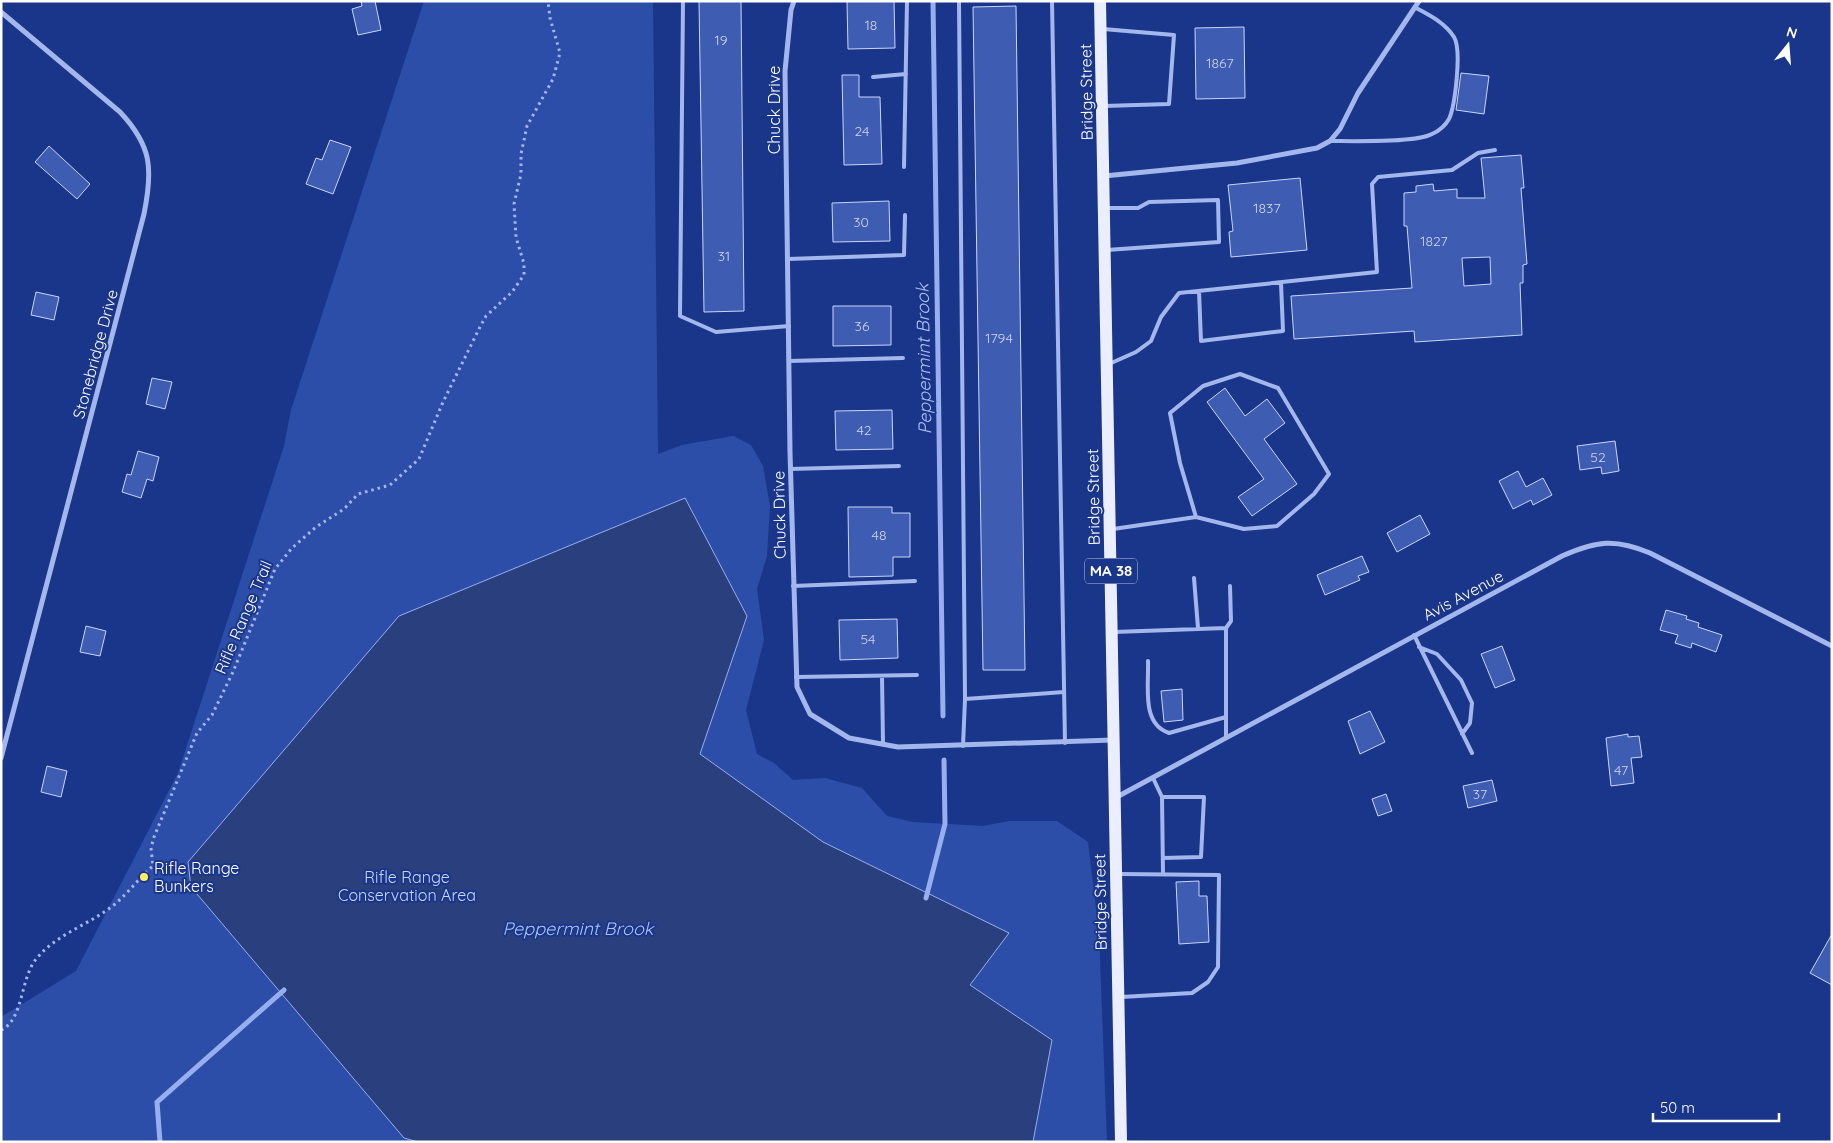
<svg xmlns="http://www.w3.org/2000/svg" width="1833" height="1143" font-family="Quicksand,sans-serif">
	<style>
		.green { fill: #2d4ea8 }
		.water { fill: #2a3f7e; stroke: #97afef }
		.lines { fill: none; stroke-linecap: round; stroke-linejoin: round }
		.stream { stroke: #97afef; stroke-width: 5 }
		.building { fill: #3e5cb1; stroke: #c9d6f9; fill-rule: evenodd }
		.path { stroke: #a4b7ed; stroke-width: 3; stroke-dasharray: 2.5 4; stroke-linecap: butt }
		.lane { stroke: #a4b7ed; stroke-width: 4 }
		.street { stroke: #a4b7ed; stroke-width: 5 }
		.primary { stroke: #eaeeff; stroke-width: 12 }
		.poi-dot { fill: #ffef60; stroke: #1a368a; stroke-width: 2 }
		.labels { text-anchor: middle; stroke-width: 4; stroke-linejoin: round; paint-order: stroke }
		.number-label { font-size: 14px; fill: #cfd6ec }
		.shield { fill: #1a368a; stroke: #bac3dc; stroke-width: 1 }
		.shield-label { font-size: 15px; font-weight: bold; fill: #fff }
		.street-label { font-size: 16px; fill: #fff; stroke: #1a368a }
		.poi-label { font-size: 16px; fill: #fff; stroke: #1a368a; text-anchor: start }
		.park-label { font-size: 16px; fill: #c9d6f9; stroke: #1a368a }
		.water-label { font-size: 18px; font-style: italic; fill: #b0c2f4; stroke: #1a368a }
	</style>
	<rect width="100%" height="100%" fill="#1a368a"/>
	<path class="green" d="M424,1H653L658,454L682,445L733,436L751,445L763,466L770,506L767,556L757,589L764,640L746,710L757,754L774,763L793,780L825,778L862,788L887,816L913,822L983,826L1010,821H1057L1088,842L1099,933L1107,1142H1V1017L76,971L178,773L284,446L291,410Z"/>
	<path class="water" d="M685,498L747,616L700,754L823,842L1009,933L970,985L1052,1040L1033,1142H418L404,1138L191,887L188,862L399,616Z"/>
	<g class="lines">
		<path class="stream" d="M933,1L943,716
			M926,898L945,824L944,760
			M160,1142L157,1102L284,990"/>
	</g>
	<path class="building" d="M361,1H375L381,30L358,35L352,9L362,6Z
		M699,1H741L744,311L704,312Z
		M847,1H894L895,48L848,49Z
		M1016,6L1025,670H983L973,7Z
		M1244,27L1245,98L1196,99L1195,28Z
		M1461,73L1489,76L1484,114L1456,110Z
		M842,75H859V97H880L882,164L844,165Z
		M330,140L351,147L333,194L306,184L316,158L322,160Z
		M49,146L90,184L77,199L35,162Z
		M1521,155L1524,188H1521L1527,264L1523,265V283H1520L1522,335L1415,342L1414,331L1294,339L1291,296L1412,288L1407,226H1404V193L1416,192V186L1433,184L1434,191L1457,189V198H1485L1481,158ZM1490,257L1491,284L1464,286L1462,258Z
		M1300,178L1307,250L1231,257L1229,232L1233,231L1228,185Z
		M889,201L890,241L833,242L832,203Z
		M36,292L59,297L54,320L31,315Z
		M833,306H891V345L833,346Z
		M152,378L172,382L165,409L146,404Z
		M1225,388L1245,416L1267,399L1285,423L1264,439L1297,484L1252,516L1238,497L1264,479L1207,402Z
		M892,410L893,449L836,450L835,411Z
		M1615,441L1619,471L1602,474L1601,467L1580,470L1577,446Z
		M138,451L159,457L153,481L147,479L141,498L122,492L127,474L131,475Z
		M1518,471L1526,487L1543,478L1552,495L1533,505L1531,500L1513,509L1499,481Z
		M848,507H892V513H910V557H893V576L849,577Z
		M1420,515L1430,534L1397,552L1387,533Z
		M1362,556L1369,572L1358,576L1360,580L1325,595L1317,575Z
		M1666,610L1687,616L1686,619L1699,623L1698,627L1722,635L1716,652L1692,643L1691,648L1675,643L1678,635L1660,630Z
		M897,619L898,658L840,660L839,620Z
		M86,626L106,631L100,656L80,652Z
		M1502,646L1515,680L1495,688L1481,654Z
		M1182,689L1183,720L1164,722L1161,691Z
		M1370,711L1385,742L1360,754L1348,721Z
		M1628,734V737L1639,736L1642,757L1631,758L1634,783L1611,786L1606,738Z
		M47,766L67,771L61,797L41,792Z
		M1492,780L1497,801L1468,808L1463,786Z
		M1386,794L1392,811L1378,816L1372,799Z
		M1199,881V896H1207L1209,942L1179,944L1176,882Z
		M1832,934V985L1810,973Z"/>
	<g class="lines">
		<path class="path" d="M1,1030C24,1020 20,977 37,958C58,933 91,924 115,904C129,892 139,878 153,866L151,848L154,837L197,733L212,715L233,672L275,569L292,548L316,527L344,509L358,494L390,485L419,459L443,402L481,325L486,316L512,292L524,275V264L516,237L514,204L521,174V154L527,126L553,79L560,53L550,18L548,1"/>
		<path class="lane" d="M683,1L680,316L716,332L789,326
			M959,1L965,699L963,746
			M1052,1L1065,743
			M1103,29L1174,35L1169,104L1104,106
			M873,77L906,74
			M1330,141C1350,141 1416,143 1432,134C1439,131 1445,126 1449,119C1455,106 1462,50 1454,37C1445,23 1431,16 1416,8
			M904,167L907,1
			M1105,208H1138L1149,202L1218,200L1219,242L1107,250
			M788,259L904,255L905,215
			M1199,291L1201,341L1283,331L1281,283
			M789,361L903,358
			M1109,364L1136,352L1151,341L1161,317L1179,293L1377,272L1372,184L1378,177L1452,170L1478,153L1495,150
			M790,469L899,466
			M1113,529L1196,517L1244,529L1277,526L1314,494L1329,474L1278,388L1240,374L1203,386L1170,413L1180,463L1196,517
			M1194,578L1198,628
			M793,586L915,581
			M1226,628L1231,621L1230,586
			M1114,632L1226,628V737
			M1414,635L1472,753
			M1419,647L1437,654L1461,680L1472,703L1470,723L1462,734
			M1148,661C1149,686 1141,724 1169,733L1226,717
			M882,676L883,744
			M796,677L917,675
			M965,699L1064,692
			M1153,778L1162,797L1163,874
			M1162,797H1204L1201,857L1163,858
			M1119,874L1219,875L1218,967L1208,982L1192,993L1121,997"/>
		<path class="street" d="M794,1L791,10L785,71L790,452L797,687L810,714L849,738L898,747L1113,740
			M1,12L120,112C152,146 153,169 144,214L1,758
			M1104,176L1237,163L1317,148L1330,141L1340,129L1358,93L1419,1
			M1115,798L1562,556C1596,541 1615,538 1650,553L1832,646"/>
		<path class="primary" d="M1100,1L1121,1142"/>
	</g>
	<circle class="poi-dot" cx="144" cy="877" r="5"/>
	<g class="labels">
		<g class="number-label">
			<text x="871" y="30">18</text>
			<text x="721" y="45">19</text>
			<text x="1220" y="68">1867</text>
			<text x="862" y="136">24</text>
			<text x="1267" y="213">1837</text>
			<text x="861" y="227">30</text>
			<text x="1434" y="246">1827</text>
			<text x="724" y="261">31</text>
			<text x="862" y="331">36</text>
			<text x="999" y="343">1794</text>
			<text x="864" y="435">42</text>
			<text x="1598" y="462">52</text>
			<text x="879" y="540">48</text>
			<text x="868" y="644">54</text>
			<text x="1621" y="775">47</text>
			<text x="1480" y="799">37</text>
		</g>
		<rect class="shield" x="1085" y="558.5" width="52" height="25" rx="4"/>
		<g class="shield-label">
			<text x="1111" y="576">MA 38</text>
		</g>
		<g class="street-label">
			<text transform="translate(1086 92) rotate(-91)" y="6">Bridge Street</text>
			<text transform="translate(774 110) rotate(-90)" y="6">Chuck Drive</text>
			<text transform="translate(95 354) rotate(-75)" y="6">Stonebridge Drive</text>
			<text transform="translate(1093 497) rotate(-91)" y="6">Bridge Street</text>
			<text transform="translate(779 515) rotate(-91)" y="6">Chuck Drive</text>
			<text transform="translate(1463 595) rotate(-28)" y="6">Avis Avenue</text>
			<text transform="translate(243 617) rotate(-67)" y="6">Rifle Range Trail</text>
			<text transform="translate(1100 902) rotate(-91)" y="6">Bridge Street</text>
		</g>
		<g class="poi-label">
			<text x="154" y="874">Rifle Range<tspan x="154" dy="18">Bunkers</tspan></text>
		</g>
		<g class="park-label">
			<text x="407" y="883">Rifle Range<tspan x="407" dy="18">Conservation Area</tspan></text>
		</g>
		<g class="water-label">
			<text transform="translate(924 359) rotate(-91)" y="6">Peppermint Brook</text>
			<text x="578" y="935">Peppermint Brook</text>
		</g>
	</g>
	<rect width="1833" height="1143" fill="none" stroke="#ffffff" stroke-width="5"/>
	<g transform="translate(1788 45) rotate(17)" stroke="#1a368a" stroke-width="4" paint-order="stroke">
	<path d="M0-4L9 19L0 12L-9 19Z" fill="#ffffff"/>
	<text y="-8" font-size="14" font-weight="bold" text-anchor="middle" fill="#ffffff">N</text>
	</g>
	<path d="M1653 1113v8h126v-8" fill="none" stroke="#ffffff" stroke-width="2.5"/>
	<text x="1660" y="1113" font-size="15" fill="#ffffff" stroke="#1a368a" stroke-width="4" paint-order="stroke">50 m</text>
</svg>
